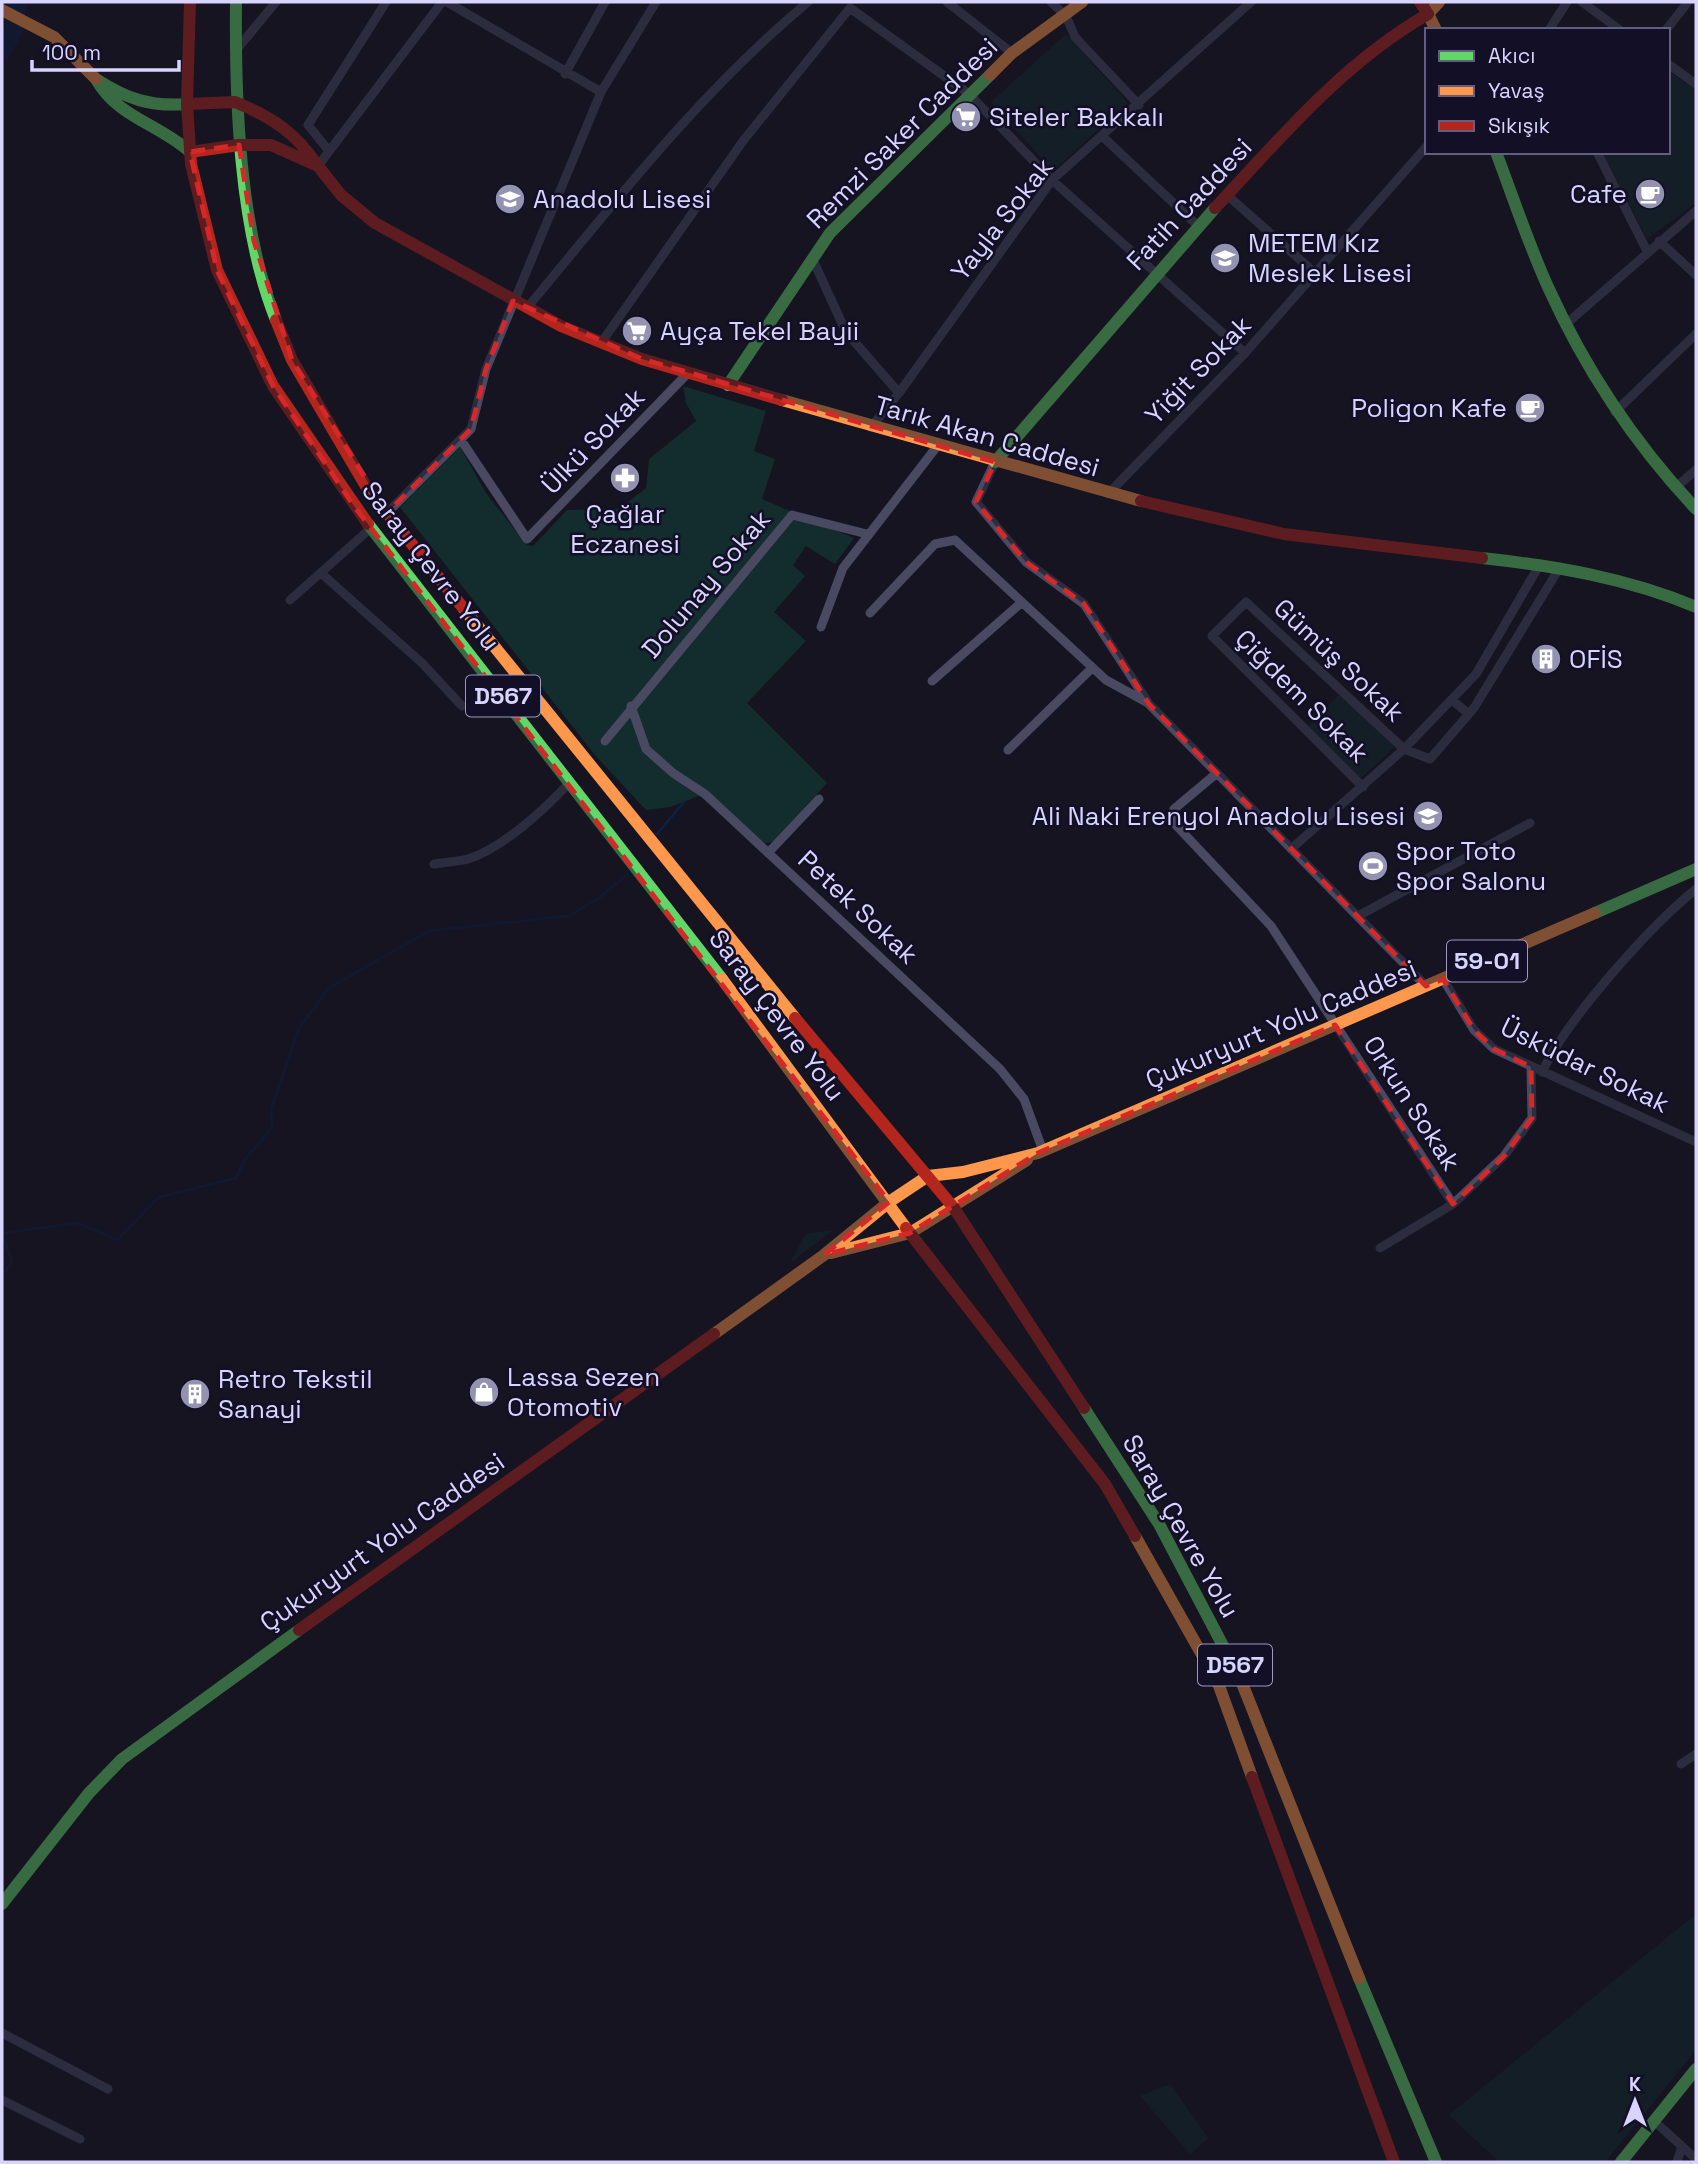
<svg xmlns="http://www.w3.org/2000/svg" width="1698" height="2164" font-family="'Space Grotesk',sans-serif">
	<style>
		.green { fill: #132c2d }
		.lines { fill: none; stroke-linecap: round; stroke-linejoin: round }
		.stream { stroke: #0d2144; stroke-width: 2.5 }
		.river { stroke: #0d2144; stroke-width: 18 }
		.street { stroke: #4a4962; stroke-width: 9 }
		.fast { stroke: #63d668; stroke-width: 12 }
		.slow { stroke: #ff974d; stroke-width: 12 }
		.jam { stroke: #b3261e; stroke-width: 12 }
		.marked { fill: none; stroke: #d62828; stroke-width: 5; stroke-dasharray: 14 9; stroke-linejoin: round }
		.labels { text-anchor: middle; stroke-width: 5; stroke-linejoin: round; paint-order: stroke }
		.shield { fill: #130f26; stroke: #9e99be; stroke-width: 2 }
		.shield-label { font-size: 24px; font-weight: bold; fill: #d9d4ff }
		.poi-label { font-size: 26px; fill: #d9d4ff; stroke: #130f26; text-anchor: start }
		.street-label { font-size: 26px; fill: #d9d4ff; stroke: #130f26 }
	</style>
	<rect width="100%" height="100%" fill="#161421"/>
	<path class="green" d="M1066,34L1128,103L1053,171L991,102Z
		M1668,71L1696,90V203L1647,239L1602,152H1668Z
		M683,386L766,411L754,451L775,459L762,499L854,538L835,564L806,546L793,565L805,576L774,612L806,641L747,703L827,783L773,842L765,843L699,796L670,807L646,810L595,755L400,507L460,447L486,493L527,545L533,546L567,510L619,509L646,488L649,459L696,421L686,403Z
		M1340,694L1395,747L1360,779L1307,727Z
		M833,1230L790,1263L806,1234Z
		M1696,1914V2050L1605,2162H1499L1449,2115Z
		M1170,2084L1208,2138L1190,2154L1140,2096Z"/>
	<g class="lines">
		<path class="stream" d="M657,834L684,802
			M2,1233L78,1223L117,1240L159,1197L236,1178L246,1158L272,1128L271,1109L299,1028L329,988L429,931L569,916L599,898L628,874
			M2,1234L12,1262L2,1275"/>
		<path class="river" d="M2,51L14,30L18,2"/>
		<path class="street" d="M447,2L601,92
			M947,2L1012,53
			M1051,2L1066,16L1075,37L1139,105
			M1582,2L1620,30
			M1549,30L1567,2
			M1666,30L1688,2
			M237,49L276,2
			M1668,64L1696,84
			M565,74L605,2
			M1103,137L1198,226
			M329,151L308,125L386,2
			M1597,152L1647,251
			M318,166L442,2
			M1227,195L1315,273
			M1659,241L1696,275
			M812,258L846,332L899,393
			M527,308C616,201 701,91 808,2
			M1566,324L1696,211
			M601,343L743,141L850,8L969,94L1052,180L1245,353
			M1615,412L1696,334
			M871,427L899,393L1052,180L1251,2
			M461,440L527,539L688,373
			M995,462L976,502L1026,562L1084,604L1149,704L1426,986
			M1675,488L1696,470
			M1108,494L1245,353L1427,146
			M387,513L471,429L486,369L601,92L656,2
			M321,573L422,663L462,706
			M290,600L371,528
			M870,613L935,544L955,540L1106,680L1148,703
			M821,627L843,568L938,445
			M932,681L1022,602
			M1452,700L1469,714
			M631,706L646,749L673,773L705,794L1000,1069L1024,1099L1043,1151
			M605,741L792,515L867,534
			M1008,750L1092,668
			M1217,773L1174,809L1172,815L1174,823L1271,926L1453,1204
			M1363,787L1212,636L1246,602L1404,749L1430,759L1474,708L1560,567
			M1291,849L1404,749L1476,674L1540,564
			M768,853L819,799
			M434,864C445,862 457,862 468,859C504,847 544,810 570,782
			M1358,916L1530,823
			M1443,979L1474,1030L1494,1049L1696,1142
			M1542,1072C1568,1018 1649,927 1696,889
			M1380,1248L1453,1204L1504,1156L1532,1118L1531,1067
			M1681,1764L1696,1754
			M2,2033L108,2089
			M2,2100L80,2139
			M1654,2121L1696,2159
			M1677,2162L1682,2146"/>
		<path class="fast" d="M236,2C235,100 239,228 276,320
			M187,104C150,107 127,99 96,79C117,117 159,124 190,152
			M1496,152C1513,197 1528,243 1548,287C1585,369 1635,444 1696,509
			M728,385L830,233L990,75
			M995,462L1215,208
			M368,524L722,979
			M1482,558C1555,566 1628,578 1696,607
			M1595,913L1696,869
			M1084,1408L1159,1524L1240,1678
			M2,1904L89,1793L122,1759L299,1630
			M1359,1978L1436,2162
			M1621,2162L1696,2069"/>
		<path class="slow" d="M2,10L54,37L96,79
			M1436,30L1428,14L1439,2
			M990,75L1012,53L1082,2
			M782,400L1141,501
			M464,609L795,1018
			M722,979L906,1228
			M1038,1153L1595,913
			M831,1253L910,1233L1027,1160
			M824,1255L889,1202L928,1176L963,1172L1038,1153
			M714,1334L824,1255
			M1135,1536L1218,1683L1252,1777
			M1240,1678L1359,1978"/>
		<path class="jam" d="M190,2L187,104L191,164L217,270L273,386L368,524
			M235,102C272,117 296,133 318,166L271,145H239
			M187,104L235,102
			M190,152L239,145
			M318,166L341,195L375,223L561,326L642,359L782,400
			M1215,208C1281,137 1343,63 1428,14L1420,2
			M276,320L292,360L367,488L464,609
			M1141,501L1284,534L1482,558
			M795,1018L954,1208L1084,1408
			M906,1228L1105,1484L1135,1536
			M299,1630L714,1334
			M1252,1777L1394,2162"/>
	</g>
	<path d="M0 0H1698V2164H0ZM239,145L254,241L292,360L387,513L471,429L486,369L513,301L642,359L995,462L976,502L1026,562L1084,604L1149,704L1426,986L1443,979L1474,1030L1494,1049L1531,1067L1532,1118L1504,1156L1453,1204L1335,1025L1038,1153L910,1233L824,1255L889,1202L354,506L273,386L217,270L190,152Z" fill="#161421" fill-opacity=".55" fill-rule="evenodd"/>
	<path class="marked" d="M239,145L254,241L292,360L387,513L471,429L486,369L513,301L642,359L995,462L976,502L1026,562L1084,604L1149,704L1426,986L1443,979L1474,1030L1494,1049L1531,1067L1532,1118L1504,1156L1453,1204L1335,1025L1038,1153L910,1233L824,1255L889,1202L354,506L273,386L217,270L190,152Z"/>
	<defs>
		<g id="supermarket-disc" transform="scale(1.575)"><circle r="9.5" fill="#9591b1" stroke="#130f26"/><path d="M-6-5.5h2.5l.6 2H6L4.5 2H-2.5L-4.4-4H-6ZM-1.5 3.2a1.3 1.3 0 1 0 .1 0ZM3 3.2a1.3 1.3 0 1 0 .1 0Z" fill="#fff"/></g>
		<g id="cafe-disc" transform="scale(1.575)"><circle r="9.5" fill="#9591b1" stroke="#130f26"/><path d="M-5.5-4.5H6V0H3Q3 3.5 0 3.5H-2.5Q-5.5 3.5-5.5 0ZM3-3.2v2h1.7v-2ZM-6 4.5H4V6H-6Z" fill="#fff"/></g>
		<g id="school-disc" transform="scale(1.575)"><circle r="9.5" fill="#9591b1" stroke="#130f26"/><path d="M0-5L7-2L0 1L-7-2ZM-4 1L0 2.5L4 1V4Q0 6-4 4Z" fill="#fff"/></g>
		<g id="pharmacy-disc" transform="scale(1.575)"><circle r="9.5" fill="#9591b1" stroke="#130f26"/><path d="M-2-6h4v4h4v4h-4v4h-4v-4h-4v-4h4Z" fill="#fff"/></g>
		<g id="building-disc" transform="scale(1.575)"><circle r="9.5" fill="#9591b1" stroke="#130f26"/><path d="M-4-6H4V6H1V3H-1V6H-4ZM-2.5-4.3h1.7v1.8h-1.7ZM.8-4.3h1.7v1.8H.8ZM-2.5-1h1.7V.8h-1.7ZM.8-1h1.7V.8H.8Z" fill="#fff"/></g>
		<g id="stadium-disc" transform="scale(1.575)"><circle r="9.5" fill="#9591b1" stroke="#130f26"/><path d="M0-5a6.5 5 0 1 0 0 10a6.5 5 0 1 0 0-10ZM-3.5-1.8h7v3.6h-7Z" fill="#fff"/></g>
		<g id="shop-disc" transform="scale(1.575)"><circle r="9.5" fill="#9591b1" stroke="#130f26"/><path d="M-5-2.5h2.3a2.7 3.5 0 0 1 5.4 0H5L5.5 6h-11ZM-1.5-2.5h3a1.5 2.3 0 0 0-3 0Z" fill="#fff"/></g>
	</defs>
	<g fill-rule="evenodd">
		<use href="#supermarket-disc" x="966" y="117"/>
		<use href="#cafe-disc" x="1650" y="194"/>
		<use href="#school-disc" x="510" y="199"/>
		<use href="#school-disc" x="1225" y="258"/>
		<use href="#supermarket-disc" x="637" y="331"/>
		<use href="#cafe-disc" x="1530" y="408"/>
		<use href="#pharmacy-disc" x="625" y="478"/>
		<use href="#building-disc" x="1546" y="659"/>
		<use href="#school-disc" x="1428" y="816"/>
		<use href="#stadium-disc" x="1373" y="866"/>
		<use href="#shop-disc" x="484" y="1392"/>
		<use href="#building-disc" x="195" y="1394"/>
	</g>
	<g class="labels">
		<g class="shield">
			<rect x="466" y="675.5" width="74" height="41" rx="5"/>
			<rect x="1447" y="940.5" width="80" height="41" rx="5"/>
			<rect x="1198" y="1644.5" width="74" height="41" rx="5"/>
		</g>
		<g class="shield-label">
			<text x="503" y="704">D567</text>
			<text x="1487" y="969">59-01</text>
			<text x="1235" y="1673">D567</text>
		</g>
		<g class="poi-label">
			<text x="989" y="126">Siteler Bakkalı</text>
			<text x="1627" y="203" text-anchor="end">Cafe</text>
			<text x="533" y="208">Anadolu Lisesi</text>
			<text x="1248" y="252">METEM Kız<tspan x="1248" dy="30">Meslek Lisesi</tspan></text>
			<text x="660" y="340">Ayça Tekel Bayii</text>
			<text x="1507" y="417" text-anchor="end">Poligon Kafe</text>
			<text x="625" y="523" text-anchor="middle">Çağlar<tspan x="625" dy="30">Eczanesi</tspan></text>
			<text x="1569" y="668">OFİS</text>
			<text x="1405" y="825" text-anchor="end">Ali Naki Erenyol Anadolu Lisesi</text>
			<text x="1396" y="860">Spor Toto<tspan x="1396" dy="30">Spor Salonu</tspan></text>
			<text x="507" y="1386">Lassa Sezen<tspan x="507" dy="30">Otomotiv</tspan></text>
			<text x="218" y="1388">Retro Tekstil<tspan x="218" dy="30">Sanayi</tspan></text>
		</g>
		<g class="street-label">
			<text transform="translate(902 133) rotate(-45)" y="9">Remzi Saker Caddesi</text>
			<text transform="translate(1189 204) rotate(-47)" y="9">Fatih Caddesi</text>
			<text transform="translate(1002 219) rotate(-52)" y="9">Yayla Sokak</text>
			<text transform="translate(1198 370) rotate(-46)" y="9">Yiğit Sokak</text>
			<text transform="translate(987 436) rotate(16)" y="9">Tarık Akan Caddesi</text>
			<text transform="translate(593 441) rotate(-46)" y="9">Ülkü Sokak</text>
			<text transform="translate(431 566) rotate(52)" y="9">Saray Çevre Yolu</text>
			<text transform="translate(706 584) rotate(-50)" y="9">Dolunay Sokak</text>
			<text transform="translate(1339 660) rotate(43)" y="9">Gümüş Sokak</text>
			<text transform="translate(1302 696) rotate(45)" y="9">Çiğdem Sokak</text>
			<text transform="translate(858 907) rotate(43)" y="9">Petek Sokak</text>
			<text transform="translate(777 1015) rotate(53)" y="9">Saray Çevre Yolu</text>
			<text transform="translate(1281 1024) rotate(-23)" y="9">Çukuryurt Yolu Caddesi</text>
			<text transform="translate(1585 1065) rotate(26)" y="9">Üsküdar Sokak</text>
			<text transform="translate(1412 1103) rotate(57)" y="9">Orkun Sokak</text>
			<text transform="translate(1181 1526) rotate(60)" y="9">Saray Çevre Yolu</text>
			<text transform="translate(382 1542) rotate(-35)" y="9">Çukuryurt Yolu Caddesi</text>
		</g>
	</g>
	<rect width="1698" height="2164" fill="none" stroke="#d9d4ff" stroke-width="7"/>
	<rect x="1425" y="28" width="245" height="126" fill="#130f26" stroke="#625e7d" stroke-width="2"/>
	<rect x="1439" y="51" width="35" height="10" fill="#63d668" stroke="#625e7d" stroke-width="2"/>
	<text x="1488" y="63" font-size="21" fill="#d9d4ff">Akıcı</text>
	<rect x="1439" y="86" width="35" height="10" fill="#ff974d" stroke="#625e7d" stroke-width="2"/>
	<text x="1488" y="98" font-size="21" fill="#d9d4ff">Yavaş</text>
	<rect x="1439" y="121" width="35" height="10" fill="#b3261e" stroke="#625e7d" stroke-width="2"/>
	<text x="1488" y="133" font-size="21" fill="#d9d4ff">Sıkışık</text>
	<g transform="translate(1635 2101)" stroke="#130f26" stroke-width="5" paint-order="stroke">
	<path d="M0-5L12 26L0 18L-12 26Z" fill="#d9d4ff"/>
	<text y="-10" font-size="19" font-weight="bold" text-anchor="middle" fill="#d9d4ff">K</text>
	</g>
	<path d="M32 60v10h147v-10" fill="none" stroke="#d9d4ff" stroke-width="3.5"/>
	<text x="42" y="60" font-size="21" fill="#d9d4ff" stroke="#130f26" stroke-width="5" paint-order="stroke">100 m</text>
</svg>
